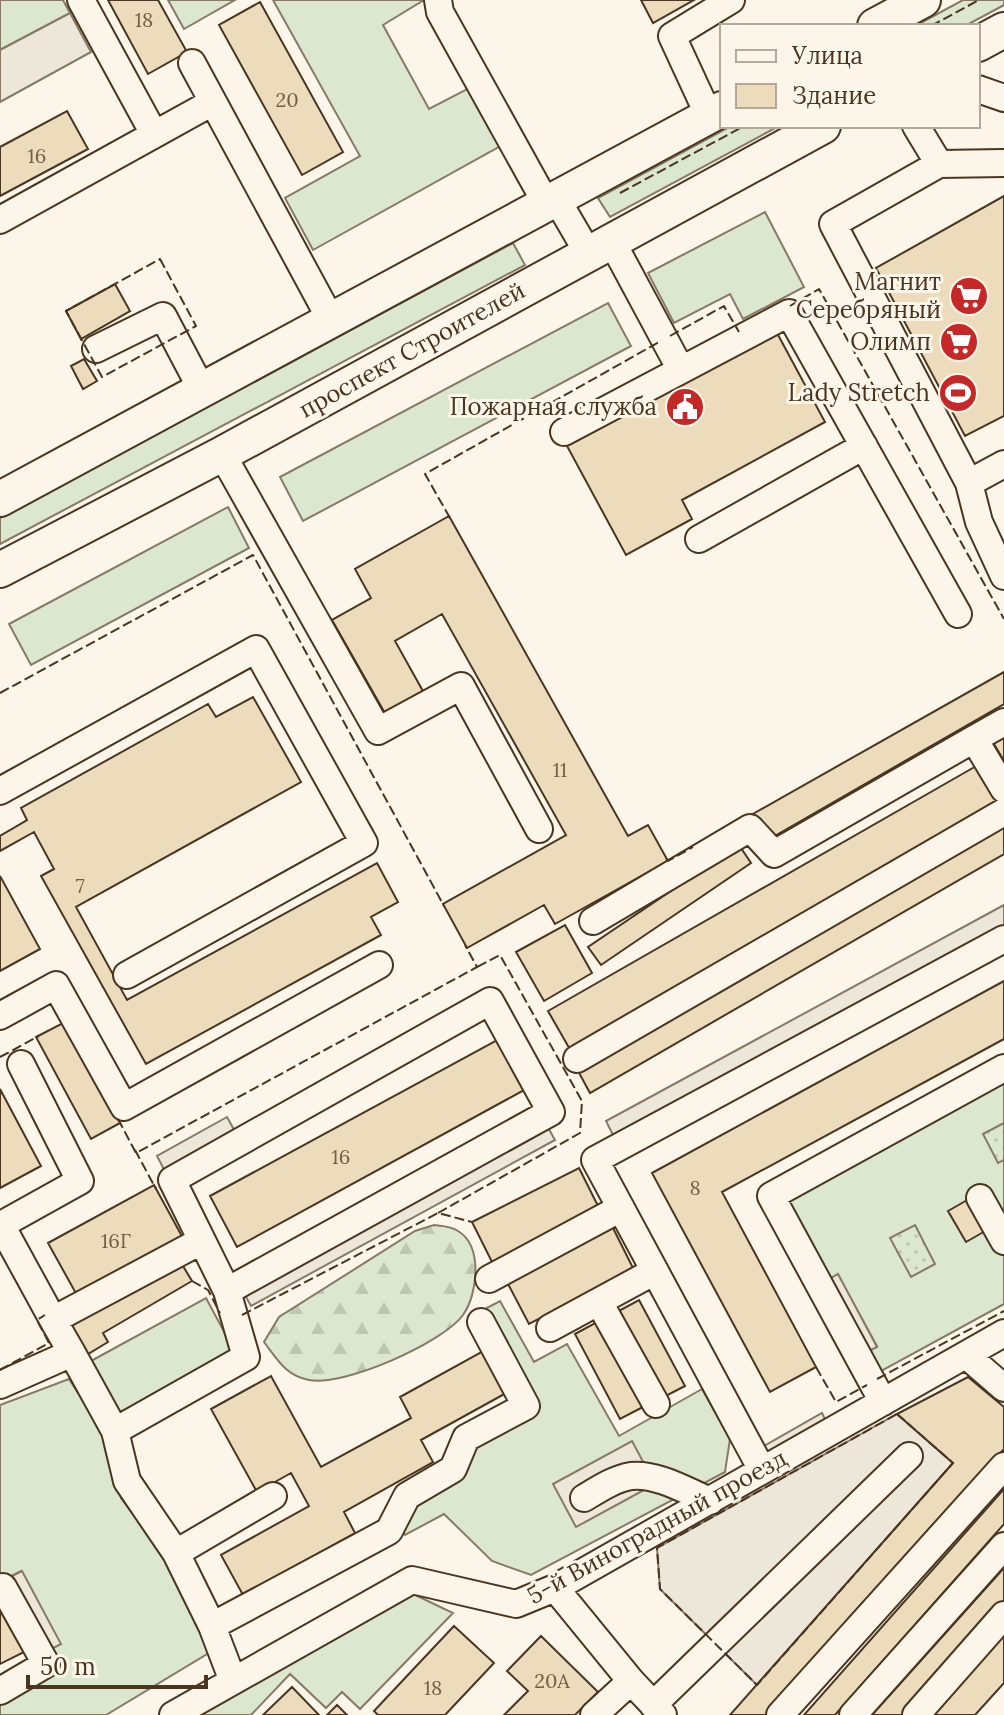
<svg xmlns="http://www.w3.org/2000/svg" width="1004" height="1715" font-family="Lora,serif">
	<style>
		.grass { fill: #dce7d0; stroke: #887966; stroke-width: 2 }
		.forest { fill: url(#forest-firs); stroke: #887966; stroke-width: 2 }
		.park { fill: url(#park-dots); stroke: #887966; stroke-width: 2 }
		.parking { fill: #ede7d9; stroke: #887966; stroke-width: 2 }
		.building { fill: #ecdcbc; stroke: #4a3520; stroke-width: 2 }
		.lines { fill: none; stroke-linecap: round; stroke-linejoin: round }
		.minor-casing { stroke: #4a3520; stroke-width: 30 }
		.major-casing { stroke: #4a3520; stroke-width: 38 }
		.minor { stroke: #fbf6e9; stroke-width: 26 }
		.major { stroke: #fbf6e9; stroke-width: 34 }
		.fence { stroke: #4a3520; stroke-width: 2; stroke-dasharray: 10 4; stroke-linecap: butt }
		.labels { text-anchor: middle; stroke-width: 6; stroke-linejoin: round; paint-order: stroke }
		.number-label { font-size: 20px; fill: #725f47 }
		.poi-label { font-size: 24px; fill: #4a3520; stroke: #fbf6e9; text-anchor: end }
		.street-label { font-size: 24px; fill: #4a3520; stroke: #fbf6e9 }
	</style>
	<defs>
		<pattern id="forest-firs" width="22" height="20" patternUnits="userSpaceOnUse" patternTransform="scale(2)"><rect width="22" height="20" fill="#dce7d0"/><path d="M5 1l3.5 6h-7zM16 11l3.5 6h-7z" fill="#bec7b2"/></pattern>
		<pattern id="park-dots" width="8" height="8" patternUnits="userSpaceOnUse" patternTransform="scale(2)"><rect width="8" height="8" fill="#dce7d0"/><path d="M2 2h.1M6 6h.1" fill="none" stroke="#bec7b2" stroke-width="1.8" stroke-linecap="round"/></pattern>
	</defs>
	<rect width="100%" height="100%" fill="#fbf6e9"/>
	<path class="grass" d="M0,0H63L70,13L0,50Z
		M168,0H235L184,29Z
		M273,0H424L383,25L429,109L473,86L504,144L313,250L285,198L360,156Z
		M963,0H1004V5L965,26H915Z
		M731,126H779L610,217L598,198Z
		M765,212L804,287L743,319L730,294L674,323L648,273Z
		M513,243L525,265L0,544V518Z
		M608,303L631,346L303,521L280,477Z
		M228,507L249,548L31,665L9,624Z
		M1004,1076V1304L874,1375L863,1354L877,1346L838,1275L824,1282L778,1198Z
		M206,1298L235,1352L120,1414L91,1361Z
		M500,1301L534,1362L567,1344L619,1436L702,1389L730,1439L725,1472L531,1575L492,1561L444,1514L405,1535L397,1522L469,1443L533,1407L481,1311Z
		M69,1379L113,1447L121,1498L169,1563L212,1651L106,1715H0V1699L52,1671L21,1571L4,1580L0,1579V1405Z
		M409,1592L453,1613L360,1709L342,1692L326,1708L290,1674L251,1715H194Z"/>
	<path class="forest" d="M434,1225C442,1226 451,1226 458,1231C483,1246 478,1294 463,1315C443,1343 343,1387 309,1380C286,1376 277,1359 264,1342L279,1317L415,1231Z"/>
	<path class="park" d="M1004,1123V1160L998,1163L983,1134Z
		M915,1225L935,1264L911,1277L890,1238Z"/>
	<path class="parking" d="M70,13L91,52L0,102V50Z
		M1004,905V932L617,1143L606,1121Z
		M227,1117L237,1135L167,1175L157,1156Z
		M545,1122L555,1140L251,1306L241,1288Z
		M838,1274L877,1347L863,1354L824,1282Z
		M822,1413L829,1427L764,1463L757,1450Z
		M897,1414L953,1463L757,1685L660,1589L657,1548Z
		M632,1441L655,1484L576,1527L553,1484Z
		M22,1571L61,1644L44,1653L4,1580Z"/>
	<path class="building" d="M108,0H158L187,52L148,74Z
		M641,0H694L653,23Z
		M260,2L343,152L302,175L219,25Z
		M67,111L88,149L0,196V147Z
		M1004,196V416L965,436L876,268Z
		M115,284L130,311L81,339L66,311Z
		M777,333L825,422L682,500L692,519L626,555L567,446Z
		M84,359L97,381L83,389L71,366Z
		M449,516L628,836L648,825L668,861L555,924L544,905L467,948L443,904L566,835L442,614L395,641L424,693L386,715L332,620L371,598L355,569Z
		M1004,672V704L766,841L751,815Z
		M253,697L301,782L76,907L127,1000L377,863L398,902L371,917L381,935L146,1064L41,876L54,869L34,832L0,851V836L27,820L21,808L208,704L216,717Z
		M1004,731V761L991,739Z
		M978,765L1002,807L572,1053L548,1011Z
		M1004,825V854L590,1093L578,1071Z
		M739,845L751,863L601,965L588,947Z
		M0,876L40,949L0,971Z
		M565,925L592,973L544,1001L516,952Z
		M1004,981V1039L722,1192L816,1367L770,1392L652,1173Z
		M65,1022L120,1123L91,1139L36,1037Z
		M499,1039L526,1089L237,1247L210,1196Z
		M0,1089L41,1166L0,1188Z
		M579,1168L600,1210L493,1264L472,1222Z
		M154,1185L184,1240L78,1297L48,1243Z
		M969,1199L987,1230L966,1242L948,1211Z
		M613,1228L634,1270L529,1324L507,1282Z
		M180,1261L192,1281L103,1333L108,1342L88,1354L71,1324Z
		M639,1300L685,1386L660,1399L615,1313Z
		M597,1322L643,1407L620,1419L575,1334Z
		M485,1350L508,1392L421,1440L433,1462L344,1512L355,1533L243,1595L221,1555L309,1506L291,1473L257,1492L211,1409L271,1376L321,1467L411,1418L400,1397Z
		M968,1377L1004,1407V1449L769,1715H730L953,1463L897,1414Z
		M1004,1489V1524L835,1715H804Z
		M1004,1568V1603L904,1715H872Z
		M5,1609L26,1651L0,1664V1612Z
		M454,1626L494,1663L445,1715H378L374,1711Z
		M1004,1632V1683L975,1715H930Z
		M541,1636L598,1692L575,1715H504L528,1691L507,1671Z
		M292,1687L319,1715H263Z
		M337,1705L347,1715H327Z"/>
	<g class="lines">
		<g class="minor-casing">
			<path id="minor" d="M81,0L154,134
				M438,0L440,12L546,203
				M192,63L331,320
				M978,89L1004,98
				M709,116L672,36L731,0
				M916,126L939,164
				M1004,163L939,164L833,224L969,483L979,522L1004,576
				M556,198L588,253
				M0,220L213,102
				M611,240L681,370
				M96,349L163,316L202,390
				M564,432L789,313L958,614
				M222,454L378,731L461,686L539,829
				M969,483L1004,464
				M699,539L864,446
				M974,739L1004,722
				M0,791L256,649L364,843L127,975
				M593,921L750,828L774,854L974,739L1004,789
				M0,1016L56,985L124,1107L379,965
				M577,1059L1004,812
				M21,1064L80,1181L1,1225L53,1320
				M980,1198L1004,1241
				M489,1279L621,1208
				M599,1302L656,1404
				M550,1328L655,1271
				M72,1353L115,1431L127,1481L176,1553L212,1626L233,1681
				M966,1355L1004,1388
				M0,1385L72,1353L53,1320L201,1241
				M883,1402L771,1196L1004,1068
				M115,1431L246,1357L227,1291L172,1180L490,1001L551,1112L227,1291
				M762,1470L595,1160L1004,939
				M584,1498C599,1489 614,1479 631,1476C656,1473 687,1491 710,1501
				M176,1553L273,1496
				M0,1588L3,1587L46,1664L0,1691
				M555,1588L631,1681L663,1715
				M212,1626L389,1531L407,1496L453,1469L466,1438L526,1406L481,1322
				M653,1705L909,1456
				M173,1715L412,1580L516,1604L555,1588L1004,1333
				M594,1715L631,1681
				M780,1715L1004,1466
				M853,1715L1004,1546
				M916,1715L1004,1615"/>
		</g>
		<g class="major-casing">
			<path id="major" d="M875,26L923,0
				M978,44L1004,30
				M0,499L722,109
				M0,570L222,454L823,126"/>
		</g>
		<use href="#minor" class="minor"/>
		<use href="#major" class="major"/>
		<path class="fence" d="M931,26L979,0
			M620,193L744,126
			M160,259L196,326L102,377L66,311Z
			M790,306L819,289L1004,619
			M670,336L724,306L739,332
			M450,518L425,474L659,342
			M0,693L253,555L444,906
			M666,858L668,861L693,847
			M0,1057L39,1036
			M118,1119L136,1153L477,967L465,945
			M135,1150L156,1189
			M438,1213L580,1133L582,1101L500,955L477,967
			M192,1281L208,1290L220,1313
			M242,1315L438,1213L472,1222
			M816,1367L836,1402L867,1385
			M0,1370L49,1343L37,1320L45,1315
			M877,1379L1004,1311
			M897,1414L953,1463L757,1685L660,1589L657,1548Z"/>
	</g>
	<defs>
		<g id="supermarket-disc" transform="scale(2)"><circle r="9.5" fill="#c62828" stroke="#fbf6e9"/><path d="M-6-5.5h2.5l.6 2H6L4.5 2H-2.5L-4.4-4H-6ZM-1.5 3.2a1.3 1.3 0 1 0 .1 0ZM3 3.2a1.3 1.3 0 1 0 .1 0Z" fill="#fff"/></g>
		<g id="stadium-disc" transform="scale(2)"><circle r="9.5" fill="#c62828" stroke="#fbf6e9"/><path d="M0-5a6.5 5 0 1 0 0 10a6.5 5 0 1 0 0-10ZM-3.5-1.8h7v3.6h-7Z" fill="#fff"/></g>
		<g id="civic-disc" transform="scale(2)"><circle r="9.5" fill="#c62828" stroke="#fbf6e9"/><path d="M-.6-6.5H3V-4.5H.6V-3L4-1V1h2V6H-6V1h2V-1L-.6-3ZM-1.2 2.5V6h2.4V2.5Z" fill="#fff"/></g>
	</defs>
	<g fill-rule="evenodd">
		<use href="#supermarket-disc" x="969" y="296"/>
		<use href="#supermarket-disc" x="959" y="342"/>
		<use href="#stadium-disc" x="958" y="393"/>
		<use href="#civic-disc" x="685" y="407"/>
	</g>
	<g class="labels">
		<g class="number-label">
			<text x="144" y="27">18</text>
			<text x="287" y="107">20</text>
			<text x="37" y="163">16</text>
			<text x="560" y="777">11</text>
			<text x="80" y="893">7</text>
			<text x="341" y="1164">16</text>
			<text x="695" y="1195">8</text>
			<text x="116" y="1248">16Г</text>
			<text x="552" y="1688">20А</text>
			<text x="433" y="1695">18</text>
		</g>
		<g class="poi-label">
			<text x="941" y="290">Магнит<tspan x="941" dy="28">Серебряный</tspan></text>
			<text x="931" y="350">Олимп</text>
			<text x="930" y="401">Lady Stretch</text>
			<text x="657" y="415">Пожарная служба</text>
		</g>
		<g class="street-label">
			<text transform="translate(412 350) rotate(-29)" y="8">проспект Строителей</text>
			<text transform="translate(657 1527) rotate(-29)" y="8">5-й Виноградный проезд</text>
		</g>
	</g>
	<rect x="720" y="24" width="260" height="104" fill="#fbf6e9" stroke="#b4a999" stroke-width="2"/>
	<rect x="736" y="50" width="40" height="12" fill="#fbf6e9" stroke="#b4a999" stroke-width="2"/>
	<text x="792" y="64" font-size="24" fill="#4a3520">Улица</text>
	<rect x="736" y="84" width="40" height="24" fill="#ecdcbc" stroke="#b4a999" stroke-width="2"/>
	<text x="792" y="104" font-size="24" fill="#4a3520">Здание</text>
	<path d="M28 1675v12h178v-12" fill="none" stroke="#4a3520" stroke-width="4"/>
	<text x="40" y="1675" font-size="24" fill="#4a3520" stroke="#fbf6e9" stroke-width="6" paint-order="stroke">50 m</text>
</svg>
